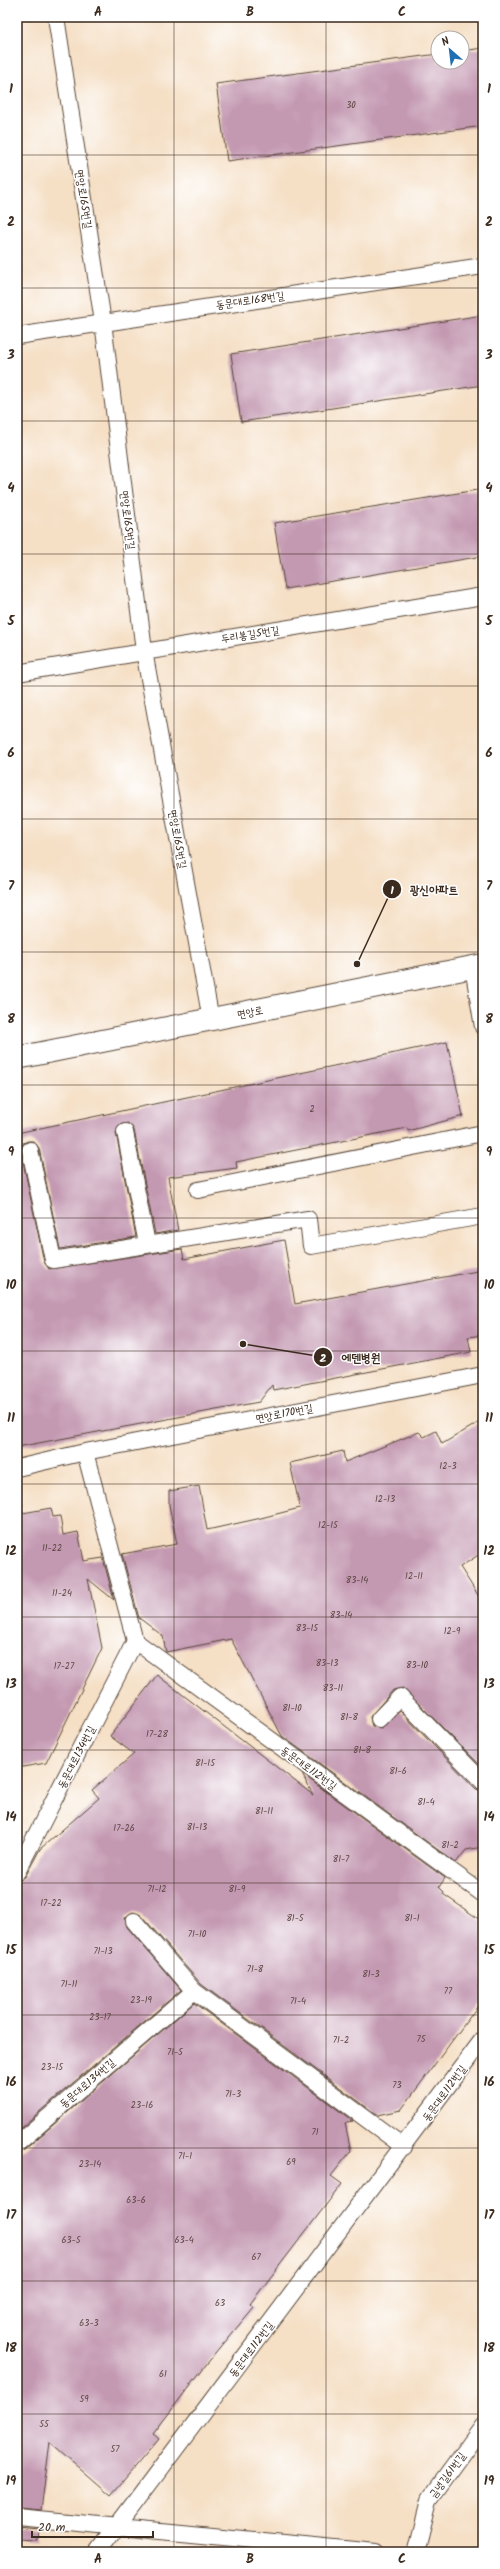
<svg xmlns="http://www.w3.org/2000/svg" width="500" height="2569" font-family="Kalam,'Poor Story',sans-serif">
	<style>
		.building { fill: #c398b1 }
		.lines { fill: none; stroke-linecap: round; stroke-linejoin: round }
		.service-casing { stroke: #574537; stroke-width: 18 }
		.secondary-casing { stroke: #574537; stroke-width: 24 }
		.service { stroke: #fff; stroke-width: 16 }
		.secondary { stroke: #fff; stroke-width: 22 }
		.grid { fill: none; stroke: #3b2a1e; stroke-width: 1; stroke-opacity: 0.55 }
		.labels { text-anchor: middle; stroke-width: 3; stroke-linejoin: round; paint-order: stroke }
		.number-label { font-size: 9px; fill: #5d4643 }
		.street-label { font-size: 11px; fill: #3b2a1e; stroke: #fff }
		.leader { fill: none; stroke: #3b2a1e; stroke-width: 1.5 }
		.callout-dot { fill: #3b2a1e; stroke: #fff; stroke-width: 1.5 }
		.mark-label { font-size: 12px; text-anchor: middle; font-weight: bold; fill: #fff }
		.callout-label { font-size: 12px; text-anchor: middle; font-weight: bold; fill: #3b2a1e; stroke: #fff; stroke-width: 3; stroke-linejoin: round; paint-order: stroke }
		.neatline { fill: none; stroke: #3b2a1e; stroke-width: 1.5 }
		.grid-label { font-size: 13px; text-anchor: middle; font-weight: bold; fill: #3b2a1e }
	</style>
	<rect width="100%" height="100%" fill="#fff"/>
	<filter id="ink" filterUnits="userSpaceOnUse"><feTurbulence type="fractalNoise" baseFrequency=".025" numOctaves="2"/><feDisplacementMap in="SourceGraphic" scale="8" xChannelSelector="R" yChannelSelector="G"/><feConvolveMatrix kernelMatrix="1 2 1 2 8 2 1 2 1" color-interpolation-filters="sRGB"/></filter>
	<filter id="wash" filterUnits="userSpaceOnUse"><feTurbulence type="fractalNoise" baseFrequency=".012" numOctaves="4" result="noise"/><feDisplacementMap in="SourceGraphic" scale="16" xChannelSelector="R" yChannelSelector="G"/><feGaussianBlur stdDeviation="0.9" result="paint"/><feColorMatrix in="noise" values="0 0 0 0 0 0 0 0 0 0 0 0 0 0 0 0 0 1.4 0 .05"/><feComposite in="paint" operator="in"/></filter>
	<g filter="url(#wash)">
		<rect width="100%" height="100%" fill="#f5dfc5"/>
		<g id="blocks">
			<path class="building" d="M483,48V126L227,161L216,84L438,54V62H462V51Z
				M483,315V385L241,422L231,354Z
				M483,489V556L285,589L274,523Z
				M447,1042L463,1116L408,1131L407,1128L236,1162L237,1168L168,1177L178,1230L155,1234L134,1130L128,1123L119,1125L116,1133L136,1237L60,1249L39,1148L33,1141H28L23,1143L21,1152L44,1262L49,1269L182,1249L184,1259L284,1240L295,1304L483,1270V1335L468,1337L471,1352L273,1390L272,1385L259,1402L17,1447V1133Z
				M483,1420V1552L460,1567L483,1603V1768L403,1688L393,1690L370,1717L372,1726L381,1728L400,1711L476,1789L483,1791V1847L466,1850L456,1863L282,1736L231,1639L166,1652L163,1636L139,1618L122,1554L177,1544L169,1505V1491L199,1486L207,1530L257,1519L300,1508L290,1463L343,1451L345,1462L419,1432L424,1437L436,1431L442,1444Z
				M51,1508L53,1517L60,1516L63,1535L78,1532L84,1561L103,1558L114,1600L88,1579L102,1648L46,1763L17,1768V1514Z
				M157,1675L313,1795L302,1774L445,1878L439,1887L444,1892L443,1894L483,1922V1999L401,2110L377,2115L201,1984L141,1915L133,1912L125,1918L127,1927L181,1990L17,2131V1881L25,1877L40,1849L99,1798L92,1790L134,1754L110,1736Z
				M194,2003L353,2121L345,2123L351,2151L331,2176L342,2184L250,2304L254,2307L205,2366L153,2434L159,2439L111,2495L50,2442L41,2510L17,2508V2153L23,2151Z
				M17,2527L38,2529L37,2540L17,2539Z"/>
		</g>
	</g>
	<g filter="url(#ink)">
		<use href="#blocks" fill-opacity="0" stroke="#574537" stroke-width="1"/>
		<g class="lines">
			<g class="service-casing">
				<path id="service" d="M56,17L103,322L144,651L211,1020
					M17,336L483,266
					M17,673L483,596
					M473,967L483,1027
					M125,1132L147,1244
					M30,1150L53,1260L308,1219L311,1246L483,1216
					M198,1190L483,1133
					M85,1452L135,1641
					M17,1468L85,1452L483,1375
					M135,1641L483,1894
					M379,1719L400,1697L483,1782
					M17,1872L135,1641
					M134,1921L194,1991L404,2147
					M17,2144L194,1991
					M17,2517L376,2552
					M98,2552L483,2039
					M416,2552L429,2500L483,2426"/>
			</g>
			<g class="secondary-casing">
				<path id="secondary" d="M17,1058L483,965"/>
			</g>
			<use href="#service" class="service"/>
			<use href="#secondary" class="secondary"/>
		</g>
	</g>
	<path class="grid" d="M174,17V2552M326,17V2552M17,155H483M17,288H483M17,421H483M17,554H483M17,686H483M17,819H483M17,952H483M17,1085H483M17,1218H483M17,1351H483M17,1484H483M17,1617H483M17,1750H483M17,1883H483M17,2015H483M17,2148H483M17,2281H483M17,2414H483"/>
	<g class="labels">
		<g class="number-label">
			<text x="351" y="108">30</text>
			<text x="312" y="1112">2</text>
			<text x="448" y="1469">12-3</text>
			<text x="385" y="1502">12-13</text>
			<text x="328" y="1528">12-15</text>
			<text x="52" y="1551">11-22</text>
			<text x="414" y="1579">12-11</text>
			<text x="357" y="1583">83-14</text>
			<text x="62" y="1596">11-24</text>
			<text x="341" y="1618">83-14</text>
			<text x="307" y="1631">83-15</text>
			<text x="452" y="1634">12-9</text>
			<text x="327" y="1666">83-13</text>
			<text x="417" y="1668">83-10</text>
			<text x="64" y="1669">17-27</text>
			<text x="333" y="1691">83-11</text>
			<text x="292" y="1711">81-10</text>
			<text x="349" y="1720">81-8</text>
			<text x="157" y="1737">17-28</text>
			<text x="362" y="1753">81-8</text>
			<text x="205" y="1766">81-15</text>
			<text x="398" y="1774">81-6</text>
			<text x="426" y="1805">81-4</text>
			<text x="264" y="1814">81-11</text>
			<text x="197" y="1830">81-13</text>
			<text x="124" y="1831">17-26</text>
			<text x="450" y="1848">81-2</text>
			<text x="341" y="1862">81-7</text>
			<text x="157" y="1892">71-12</text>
			<text x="237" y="1892">81-9</text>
			<text x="51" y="1906">17-22</text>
			<text x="295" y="1921">81-5</text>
			<text x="412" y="1921">81-1</text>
			<text x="197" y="1937">71-10</text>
			<text x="103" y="1954">71-13</text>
			<text x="255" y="1972">71-8</text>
			<text x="371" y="1977">81-3</text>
			<text x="69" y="1987">71-11</text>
			<text x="448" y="1994">77</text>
			<text x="141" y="2003">23-19</text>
			<text x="298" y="2004">71-4</text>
			<text x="100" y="2020">23-17</text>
			<text x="421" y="2042">75</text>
			<text x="341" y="2043">71-2</text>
			<text x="175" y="2055">71-5</text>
			<text x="52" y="2070">23-15</text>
			<text x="397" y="2088">73</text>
			<text x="233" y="2097">71-3</text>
			<text x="142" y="2108">23-16</text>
			<text x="315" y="2135">71</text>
			<text x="185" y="2159">71-1</text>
			<text x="291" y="2165">69</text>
			<text x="90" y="2167">23-14</text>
			<text x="136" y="2203">63-6</text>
			<text x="71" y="2243">63-5</text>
			<text x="184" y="2243">63-4</text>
			<text x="256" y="2260">67</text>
			<text x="220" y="2306">63</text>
			<text x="89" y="2326">63-3</text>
			<text x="163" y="2377">61</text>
			<text x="84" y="2402">59</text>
			<text x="44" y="2427">55</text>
			<text x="115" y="2452">57</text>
		</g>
		<g class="street-label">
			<text transform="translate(84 199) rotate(81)" y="4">면앙로165번길</text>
			<text transform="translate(250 300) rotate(-8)" y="4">동문대로168번길</text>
			<text transform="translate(128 520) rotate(83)" y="4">면앙로165번길</text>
			<text transform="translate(250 634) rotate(-9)" y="4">두리봉길5번길</text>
			<text transform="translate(178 839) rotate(80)" y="4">면앙로165번길</text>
			<text transform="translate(250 1012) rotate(-11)" y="4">면앙로</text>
			<text transform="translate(284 1413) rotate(-11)" y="4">면앙로170번길</text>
			<text transform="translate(76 1757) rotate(-63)" y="4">동문대로134번길</text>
			<text transform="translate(309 1768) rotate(36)" y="4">동문대로112번길</text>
			<text transform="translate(87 2083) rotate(-41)" y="4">동문대로134번길</text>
			<text transform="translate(444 2093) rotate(-54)" y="4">동문대로112번길</text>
			<text transform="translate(251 2349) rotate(-53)" y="4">동문대로112번길</text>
			<text transform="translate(447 2475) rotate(-54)" y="4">금녕길61번길</text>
		</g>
	</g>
	<path class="leader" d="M357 964L392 889M243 1344L323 1357"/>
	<g class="callout-dot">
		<circle cx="357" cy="964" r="4"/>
		<circle cx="243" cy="1344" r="4"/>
		<circle cx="392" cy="889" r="10"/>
		<circle cx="323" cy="1357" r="10"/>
	</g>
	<g class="mark-label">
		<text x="392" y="894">1</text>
		<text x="323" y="1362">2</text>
	</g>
	<g class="callout-label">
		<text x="434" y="894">광신아파트</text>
		<text x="361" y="1362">에덴병원</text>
	</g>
	<rect width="500" height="2569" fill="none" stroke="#fff" stroke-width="44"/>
	<g transform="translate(450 50) rotate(332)"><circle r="19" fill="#ffffff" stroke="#b1aaa5"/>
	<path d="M0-3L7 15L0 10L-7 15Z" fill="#1f6fb2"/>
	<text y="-6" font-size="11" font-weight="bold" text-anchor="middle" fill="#3b2a1e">N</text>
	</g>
	<path d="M32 2531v6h121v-6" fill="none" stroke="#3b2a1e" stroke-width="2"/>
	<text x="38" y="2531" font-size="12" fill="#3b2a1e" stroke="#ffffff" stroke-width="3" paint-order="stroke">20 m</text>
	<rect x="22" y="22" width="456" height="2525" class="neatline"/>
	<g class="grid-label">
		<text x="98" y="16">A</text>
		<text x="250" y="16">B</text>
		<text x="402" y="16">C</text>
		<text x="11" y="93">1</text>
		<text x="489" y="93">1</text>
		<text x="11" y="226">2</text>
		<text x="489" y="226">2</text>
		<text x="11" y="359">3</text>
		<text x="489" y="359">3</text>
		<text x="11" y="492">4</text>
		<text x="489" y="492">4</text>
		<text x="11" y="625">5</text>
		<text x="489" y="625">5</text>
		<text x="11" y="757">6</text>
		<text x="489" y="757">6</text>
		<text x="11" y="890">7</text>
		<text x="489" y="890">7</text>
		<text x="11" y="1023">8</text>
		<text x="489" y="1023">8</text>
		<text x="11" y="1156">9</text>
		<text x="489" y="1156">9</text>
		<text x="11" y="1289">10</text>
		<text x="489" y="1289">10</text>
		<text x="11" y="1422">11</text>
		<text x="489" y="1422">11</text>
		<text x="11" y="1555">12</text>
		<text x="489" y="1555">12</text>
		<text x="11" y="1688">13</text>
		<text x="489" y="1688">13</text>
		<text x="11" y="1821">14</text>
		<text x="489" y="1821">14</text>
		<text x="11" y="1954">15</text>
		<text x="489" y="1954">15</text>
		<text x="11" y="2086">16</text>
		<text x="489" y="2086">16</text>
		<text x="11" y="2219">17</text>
		<text x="489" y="2219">17</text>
		<text x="11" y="2352">18</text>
		<text x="489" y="2352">18</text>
		<text x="11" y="2485">19</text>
		<text x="489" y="2485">19</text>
		<text x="98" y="2563">A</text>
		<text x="250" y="2563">B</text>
		<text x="402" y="2563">C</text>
	</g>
</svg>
